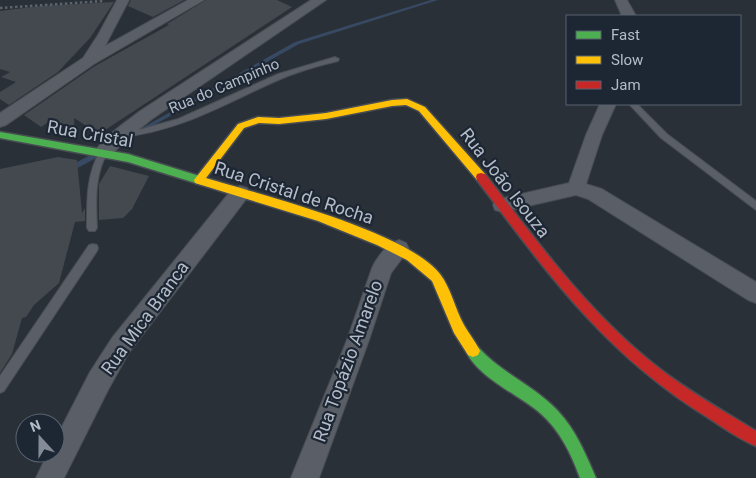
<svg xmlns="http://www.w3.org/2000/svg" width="756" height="478" font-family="Roboto,sans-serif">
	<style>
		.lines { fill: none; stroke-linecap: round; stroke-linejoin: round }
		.stream { fill: #384963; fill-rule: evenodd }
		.building { fill: #444950 }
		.lane-casing { stroke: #484c53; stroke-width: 2 }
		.street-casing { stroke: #484c53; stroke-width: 2 }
		.fast-casing { stroke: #484c53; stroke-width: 3 }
		.slow-casing { stroke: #484c53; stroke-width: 3 }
		.jam-casing { stroke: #484c53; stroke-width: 3 }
		.path { stroke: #5d636a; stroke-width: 2.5; stroke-dasharray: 2.5 2.5; stroke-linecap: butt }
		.lane { fill: #5a5e66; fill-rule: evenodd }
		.street { fill: #5a5e66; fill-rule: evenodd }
		.fast { fill: #4caf50; fill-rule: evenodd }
		.slow { fill: #ffc107; fill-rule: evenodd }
		.jam { fill: #c62828; fill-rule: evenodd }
		.labels { text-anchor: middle; stroke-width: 4.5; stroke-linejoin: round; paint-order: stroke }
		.far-street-label { font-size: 15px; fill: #b4bcc9; stroke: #1d2633 }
		.street-label { font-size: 18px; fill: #b4bcc9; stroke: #1d2633 }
	</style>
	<rect width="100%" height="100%" fill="#2a3038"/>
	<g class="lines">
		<path class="stream" d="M431,0H438L299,44L138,134H134L133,133L295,42Z
			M94,153H98L99,155L98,157L72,171H68L67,169L68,167Z"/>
	</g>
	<path class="building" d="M131,0H184L153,17L128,6Z
		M206,0H277L292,7L99,134L74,118L75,138H74L50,121L41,127L24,115L95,66L169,25L167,24Z
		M114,2L90,38L58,72L9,105L0,99V92L16,82L1,77L10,72L0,69V11L40,6Z
		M58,157L77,160L82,213L85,208V221L75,222L59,283L34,305L26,317L22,318L12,354L0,373V169Z
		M110,166L149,176L132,209L123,218L99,220V184Z"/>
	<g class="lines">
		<g class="lane-casing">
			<path id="lane" d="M335,57L339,59L338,61C317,66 296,72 276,81C224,104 180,131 122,137L118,134L122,131L142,129L178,119L278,74Z
				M629,104H637L667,134L756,201V210L661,138Z
				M103,150L107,153C94,177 96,202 97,228L95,231H89L87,228C87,200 86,176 100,151Z
				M93,244L97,245L98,248L97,251L4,391L0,393V376L89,245Z"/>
		</g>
		<g class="street-casing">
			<path id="street" d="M117,0H129L105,46L188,0H204L94,64L6,125L0,127V113L83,58L98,35Z
				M311,0H326L152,119L128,138L109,157L103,159L97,157L94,153C104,136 125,123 140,111Z
				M615,0H627L636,16H622Z
				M600,104H616L602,135L586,184L602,189L756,282V303L748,300L588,199L576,195L502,212L495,210L493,205L495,200L569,183L586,135Z
				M240,186L247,188L249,193L247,198L128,354L108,390L64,478H36L48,453H55V440L90,372L112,338L233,188Z
				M399,240L406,243L409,249L391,273L369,340L319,478H291L347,340L372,268C377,257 387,244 399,240Z"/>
		</g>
		<g class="fast-casing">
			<path id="fast" d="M0,132L128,154L206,178L207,181L202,185L128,162L0,138Z
				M473,345L478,347C501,373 535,386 558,411C576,430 586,455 596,478H580C571,454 560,430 540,413C519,395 477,377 466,351L468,347Z"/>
		</g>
		<g class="slow-casing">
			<path id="slow" d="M407,99L425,107L485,174L486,177L485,180H477L419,111L406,105L392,106L326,119L279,124L259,123L244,128L206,178C259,194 408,232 440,274C451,288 455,309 464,325C469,334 476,342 480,351L478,355L473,357L468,355L454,333L432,281L407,260L377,245L318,221L195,183L194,180L238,124L258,117L279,118L326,113L392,100Z"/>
		</g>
		<g class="jam-casing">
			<path id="jam" d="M481,173L485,174C538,243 590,315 660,369C690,392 723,411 756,431V446C739,439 722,427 707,417C606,355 547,273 477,180L476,177L477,174Z"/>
		</g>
		<path class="path" d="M0,8L104,1"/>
		<use href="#lane" class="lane"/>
		<use href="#street" class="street"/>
		<use href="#fast" class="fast"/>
		<use href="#slow" class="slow"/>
		<use href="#jam" class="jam"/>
	</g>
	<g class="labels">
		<g class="far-street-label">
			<text transform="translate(224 86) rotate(-23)" y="5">Rua do Campinho</text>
		</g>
		<g class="street-label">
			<text transform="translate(90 134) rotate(10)" y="6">Rua Cristal</text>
			<text transform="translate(505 183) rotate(52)" y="6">Rua João Isouza</text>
			<text transform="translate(294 193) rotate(18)" y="6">Rua Cristal de Rocha</text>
			<text transform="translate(145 318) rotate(-54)" y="6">Rua Mica Branca</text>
			<text transform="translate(348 361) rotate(-70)" y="6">Rua Topázio Amarelo</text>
		</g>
	</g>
	<rect x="566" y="15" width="175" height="90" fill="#1d2633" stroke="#59626f"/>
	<rect x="576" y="31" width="25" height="8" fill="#4caf50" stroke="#59626f"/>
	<text x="611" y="40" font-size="15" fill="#b4bcc9">Fast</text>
	<rect x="576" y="56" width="25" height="8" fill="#ffc107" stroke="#59626f"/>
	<text x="611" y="65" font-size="15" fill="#b4bcc9">Slow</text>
	<rect x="576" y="81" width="25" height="8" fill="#c62828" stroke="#59626f"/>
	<text x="611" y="90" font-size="15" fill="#b4bcc9">Jam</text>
	<g transform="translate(40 438) rotate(339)"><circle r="24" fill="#1d2633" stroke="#59626f"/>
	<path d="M0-4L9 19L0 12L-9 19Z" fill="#848b96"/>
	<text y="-8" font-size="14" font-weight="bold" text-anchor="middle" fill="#b4bcc9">N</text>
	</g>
</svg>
